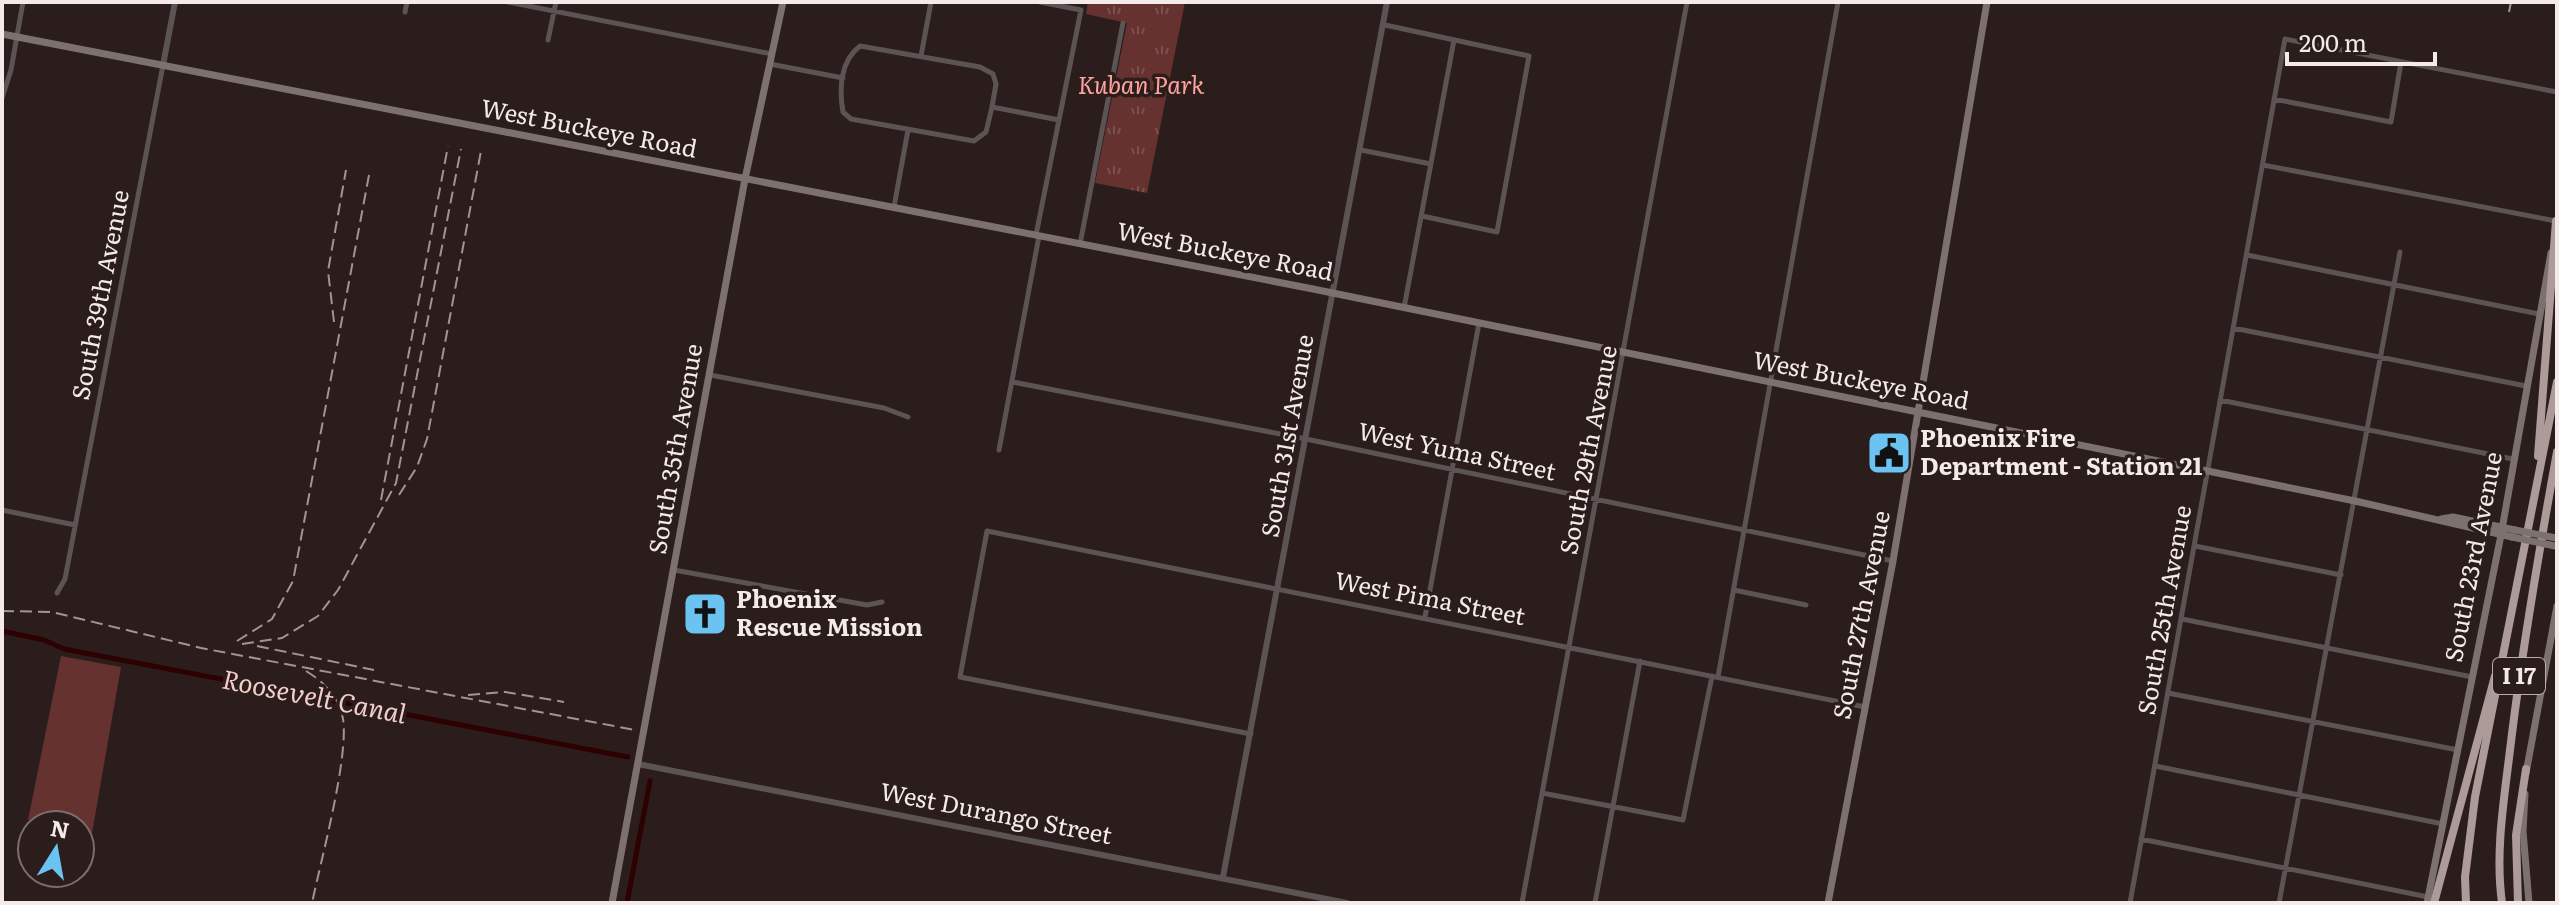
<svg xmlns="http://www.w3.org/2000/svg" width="2559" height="905" font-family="Literata,serif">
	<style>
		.grass { fill: #653230 }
		.park { fill: url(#park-tufts) }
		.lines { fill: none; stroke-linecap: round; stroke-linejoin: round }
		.canal { stroke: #2d0002; stroke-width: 5 }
		.minor { stroke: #5c5454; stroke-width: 5 }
		.tertiary { stroke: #5c5454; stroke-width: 6 }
		.secondary { stroke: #7d7170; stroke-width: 7 }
		.motorway { stroke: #ad9b9a; stroke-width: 8 }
		.rail { stroke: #a09594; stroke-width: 2; stroke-dasharray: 12 6; stroke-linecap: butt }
		.secondary-bridge { stroke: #7d7170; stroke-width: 7 }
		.labels { text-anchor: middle; stroke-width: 7; stroke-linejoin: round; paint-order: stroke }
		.shield { fill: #2b1d1c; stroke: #b8acac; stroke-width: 2 }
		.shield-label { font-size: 22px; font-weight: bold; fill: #f4eae9 }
		.park-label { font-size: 24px; font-style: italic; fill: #fea39d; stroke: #2b1d1c }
		.street-label { font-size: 24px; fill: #f4eae9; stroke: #2b1d1c }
		.poi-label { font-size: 24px; font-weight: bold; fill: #f4eae9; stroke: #2b1d1c; text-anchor: start }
		.water-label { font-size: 26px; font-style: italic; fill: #f3cdc9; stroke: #2b1d1c }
	</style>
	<defs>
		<pattern id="park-tufts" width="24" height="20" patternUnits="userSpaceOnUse" patternTransform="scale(2)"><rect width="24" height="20" fill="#653230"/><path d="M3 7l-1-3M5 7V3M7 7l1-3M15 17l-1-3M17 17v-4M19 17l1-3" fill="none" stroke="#7c504e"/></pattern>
	</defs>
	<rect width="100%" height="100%" fill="#2b1d1c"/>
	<path class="grass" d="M61,656L121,667L92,833L80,831V825L28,820Z"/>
	<path class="park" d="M1088,2H1185L1147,193L1095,183L1127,23L1086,14Z"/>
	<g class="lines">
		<path class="canal" d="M2,631L44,640L64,649L628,757
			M627,903L650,781"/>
		<path class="minor" d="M508,2L772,54
			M405,12L407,2
			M1385,25L1529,56L1497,232L1422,216
			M548,40L556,2
			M921,56L931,2
			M770,64L843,78
			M2,98L11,70L23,2
			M2274,99L2391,122L2401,62
			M992,107L996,84L993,74L980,67L860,46C840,61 839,89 843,112L851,119L974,141L986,132L992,107L1059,120
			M1361,150L1431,164
			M2263,165L2556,221
			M894,207L908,130
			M1036,235L1081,10L1040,2
			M1080,244L1123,23
			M2247,255L2539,314
			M1404,308L1454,40
			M2233,328L2526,386
			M710,375L884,408L908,417
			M1013,382L1306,439L1893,561
			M2220,400L2513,459
			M999,450L1039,236
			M2,510L75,525
			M2195,546L2341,575
			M674,570L867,605L882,602
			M1734,590L1806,605
			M57,593L65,579L163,65
			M1425,617L1479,323
			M2182,619L2472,677
			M1718,677L1838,2
			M2168,693L2458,750
			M1251,734L960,677L987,531L1865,707
			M2155,766L2443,824
			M1542,793L1683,820L1712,676
			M2141,839L2428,897
			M1522,903L1687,2
			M1595,903L1640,661
			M2130,903L2285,39L2557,92
			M2279,903L2400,252"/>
		<path class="tertiary" d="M163,65L175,2
			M638,764L1347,903
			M1223,877L1387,2"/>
		<path class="secondary" d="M2,34L1313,289L2355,501L2512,537
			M2441,519L2453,517L2515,530
			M2526,773L2557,606
			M2525,794L2523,831L2529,903
			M612,903L745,179L783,2
			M1828,903L1893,561L1987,2
			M2427,903L2501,535L2551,253"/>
		<path class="motorway" d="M2538,456L2556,221
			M2434,903L2495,676
			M2466,903L2465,877L2475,797L2557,382
			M2502,903C2495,852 2504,800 2510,750C2522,649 2539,551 2557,452
			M2518,903L2516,835L2526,769"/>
		<path class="rail" d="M2509,12L2511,2
			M334,322L328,271L346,170
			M399,495L417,467L427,439L481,151
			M381,500L448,146
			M2,611L52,612L201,648L635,730
			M237,641L272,619L293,581L369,175
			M242,644L282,638L318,616L338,590L396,483L461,149
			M257,646L374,670
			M306,671C324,682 339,697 343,719C349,757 321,860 312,903
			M468,695L505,692L564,702"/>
		<path class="secondary-bridge" d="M2515,530L2556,538
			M2512,537L2555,546"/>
	</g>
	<defs>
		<g id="civic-square" transform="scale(2.3)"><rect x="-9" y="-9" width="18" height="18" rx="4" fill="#6bc3f2" stroke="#2b1d1c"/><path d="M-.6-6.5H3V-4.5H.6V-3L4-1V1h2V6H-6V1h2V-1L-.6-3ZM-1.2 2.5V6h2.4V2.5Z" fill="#111"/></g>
		<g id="church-square" transform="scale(2.3)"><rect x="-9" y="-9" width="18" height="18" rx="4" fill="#6bc3f2" stroke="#2b1d1c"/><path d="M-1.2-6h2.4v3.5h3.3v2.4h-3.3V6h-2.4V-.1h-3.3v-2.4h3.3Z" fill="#111"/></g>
	</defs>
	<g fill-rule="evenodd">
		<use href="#civic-square" x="1889" y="453"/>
		<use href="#church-square" x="705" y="614"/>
	</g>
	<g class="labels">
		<rect class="shield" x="2493" y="658" width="52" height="36" rx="6"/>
		<g class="shield-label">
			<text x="2519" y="684">I 17</text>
		</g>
		<g class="park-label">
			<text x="1141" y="94">Kuban Park</text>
		</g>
		<g class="street-label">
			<text transform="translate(589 129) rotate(11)" y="8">West Buckeye Road</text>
			<text transform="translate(1225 252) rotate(11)" y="8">West Buckeye Road</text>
			<text transform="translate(101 295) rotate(-79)" y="8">South 39th Avenue</text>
			<text transform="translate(1861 381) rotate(11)" y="8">West Buckeye Road</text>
			<text transform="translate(1288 436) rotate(-80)" y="8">South 31st Avenue</text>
			<text transform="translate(676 449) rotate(-80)" y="8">South 35th Avenue</text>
			<text transform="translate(1589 450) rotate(-79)" y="8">South 29th Avenue</text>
			<text transform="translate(1457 452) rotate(12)" y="8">West Yuma Street</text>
			<text transform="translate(2474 557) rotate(-79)" y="8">South 23rd Avenue</text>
			<text transform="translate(1430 599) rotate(11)" y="8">West Pima Street</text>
			<text transform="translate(2165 610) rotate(-80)" y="8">South 25th Avenue</text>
			<text transform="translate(1862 615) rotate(-79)" y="8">South 27th Avenue</text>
			<text transform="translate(996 814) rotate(11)" y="8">West Durango Street</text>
		</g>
		<g class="poi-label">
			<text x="1920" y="447">Phoenix Fire<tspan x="1920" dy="28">Department - Station 21</tspan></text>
			<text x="736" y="608">Phoenix<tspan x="736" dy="28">Rescue Mission</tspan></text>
		</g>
		<g class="water-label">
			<text transform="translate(314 697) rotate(11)" y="9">Roosevelt Canal</text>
		</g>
	</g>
	<rect width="2559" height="905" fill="none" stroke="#f4eae9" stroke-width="8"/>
	<g transform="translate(56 849) rotate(11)"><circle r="38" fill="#2b1d1c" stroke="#7b6f6e" stroke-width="2"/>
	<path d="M0-6L14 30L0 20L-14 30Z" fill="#6bc3f2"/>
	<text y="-12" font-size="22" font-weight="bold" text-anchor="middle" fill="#f4eae9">N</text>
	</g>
	<path d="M2287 52v12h148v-12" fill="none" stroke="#f4eae9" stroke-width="4"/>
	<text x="2299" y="52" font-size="24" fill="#f4eae9" stroke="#2b1d1c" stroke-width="6" paint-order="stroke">200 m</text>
</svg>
